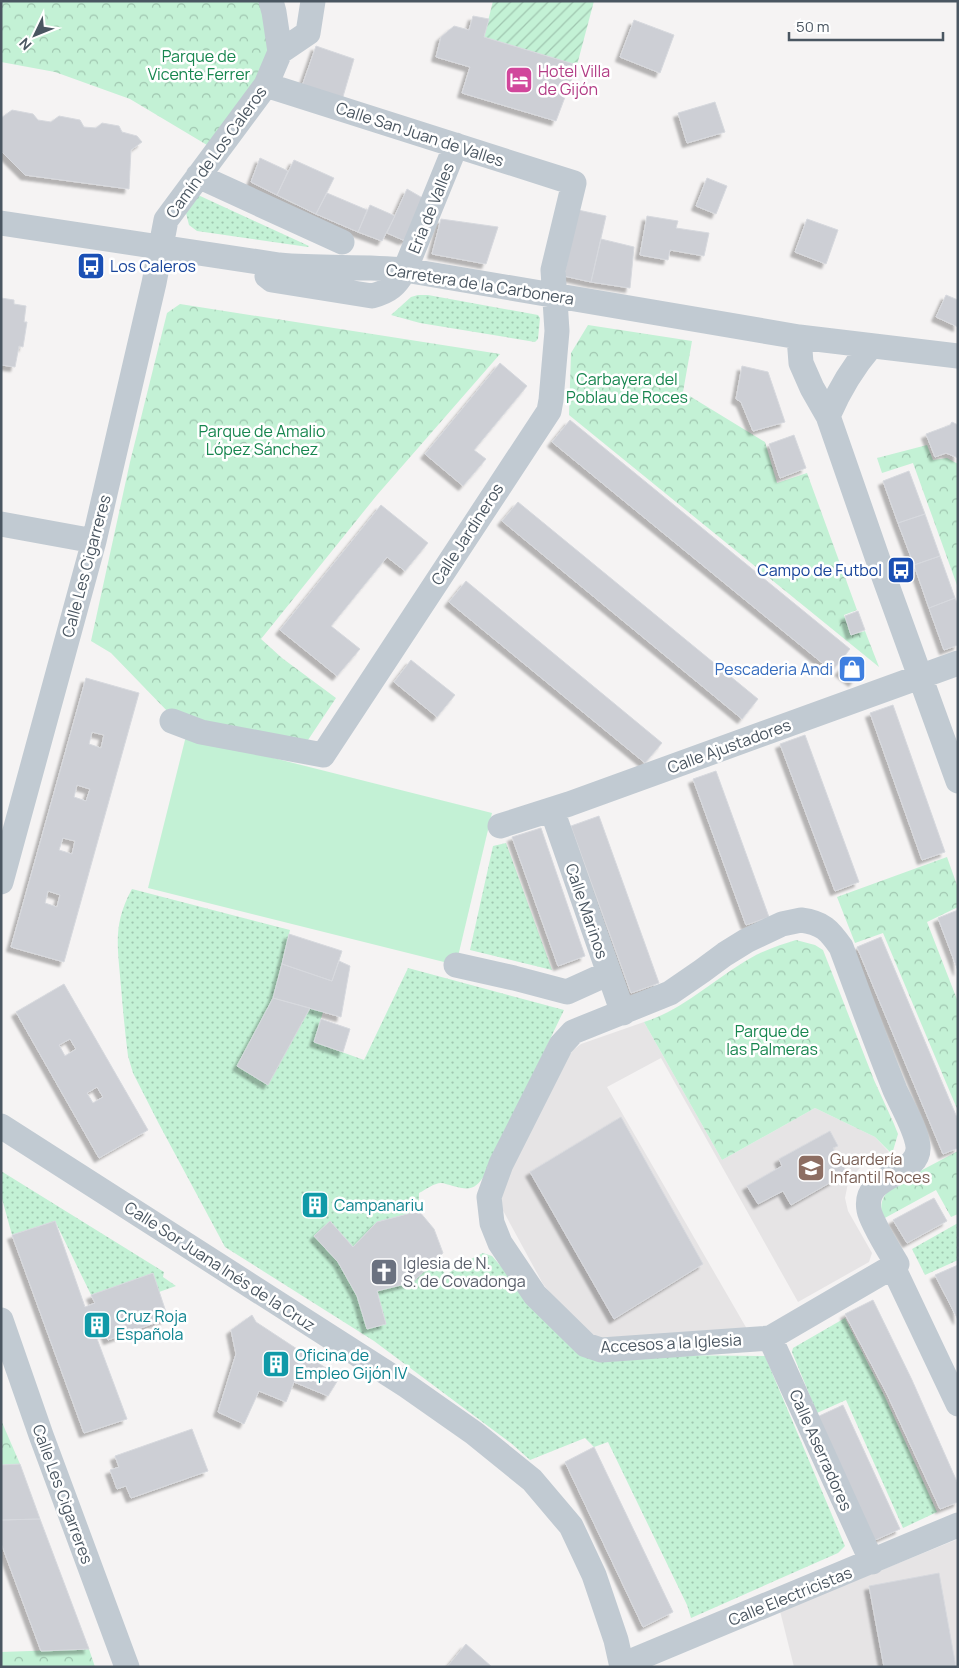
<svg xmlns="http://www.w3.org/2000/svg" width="959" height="1668" font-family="Manrope,sans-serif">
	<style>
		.education { fill: #e6e4e5 }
		.grass { fill: url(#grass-dots) }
		.park { fill: url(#park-crowns) }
		.garden { fill: url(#garden-furrows) }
		.pitch { fill: #c3f1d5 }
		.building { fill: #cdcfd5; stroke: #d7d9de; fill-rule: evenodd; filter: url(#shadow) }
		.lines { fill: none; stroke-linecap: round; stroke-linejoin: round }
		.minor { stroke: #c1cad2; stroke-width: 25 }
		.labels { text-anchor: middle; stroke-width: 5; stroke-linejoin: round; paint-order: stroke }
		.park-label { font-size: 16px; fill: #17864f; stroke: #fff }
		.hotel-label { font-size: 16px; fill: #b23c85; stroke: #fff; text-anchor: start }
		.street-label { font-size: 16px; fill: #4a5661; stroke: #fff }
		.transit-label { font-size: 16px; fill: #164399; stroke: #fff; text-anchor: start }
		.shop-label { font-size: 16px; fill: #366cbe; stroke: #fff; text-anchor: end }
		.education-label { font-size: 16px; fill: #785e54; stroke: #fff; text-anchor: start }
		.culture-label { font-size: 16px; fill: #0d838f; stroke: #fff; text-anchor: start }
		.worship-label { font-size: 16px; fill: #5b616d; stroke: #fff; text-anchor: start }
	</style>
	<defs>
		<pattern id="grass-dots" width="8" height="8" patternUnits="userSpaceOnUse" patternTransform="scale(1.25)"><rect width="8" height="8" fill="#c3f1d5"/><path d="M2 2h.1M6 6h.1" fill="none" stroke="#a0c6b0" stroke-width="1.8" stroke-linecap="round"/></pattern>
		<pattern id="park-crowns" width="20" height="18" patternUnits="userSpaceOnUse" patternTransform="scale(1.25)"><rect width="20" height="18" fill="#c3f1d5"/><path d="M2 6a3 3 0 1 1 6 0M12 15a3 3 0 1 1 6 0" fill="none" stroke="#a0c6b0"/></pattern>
		<pattern id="garden-furrows" width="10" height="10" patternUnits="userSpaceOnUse" patternTransform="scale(1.25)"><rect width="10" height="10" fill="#c3f1d5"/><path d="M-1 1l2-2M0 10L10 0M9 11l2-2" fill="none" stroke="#a0c6b0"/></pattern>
		<filter id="shadow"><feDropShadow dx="-4.5" dy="4.5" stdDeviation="1" flood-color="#0004"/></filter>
	</defs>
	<rect width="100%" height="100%" fill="#f5f3f3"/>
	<path class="education" d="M644,1022L722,1160L815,1108L875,1137L889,1152L860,1168L854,1174L848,1183L845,1198L848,1211L872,1253L869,1262L798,1302L661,1058L607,1087L747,1329L597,1340L578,1328L543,1284L500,1205L505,1178L566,1060L573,1050L581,1044Z
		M958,1539V1667H794L780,1611Z"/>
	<path class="grass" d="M198,195L309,246L308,247L197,231L189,225L185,209Z
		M418,295H428L538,315L540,318L538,339L535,342L420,323L391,315L411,297Z
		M506,843L552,970L470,950L493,846Z
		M132,889L290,930L273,998L323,1012L314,1042L364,1060L408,968L564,1010L486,1173C476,1189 471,1191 453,1186C449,1185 444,1183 441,1183C434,1183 425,1190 419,1193V1211L377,1222L353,1247L330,1221L314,1236L338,1262L357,1296L367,1329L386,1324L377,1291L435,1261L446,1275L465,1262L483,1253L492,1256L571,1347L658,1355L765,1356L845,1546L838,1553L691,1618L687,1605L608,1442L594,1447L585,1438L530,1460L512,1444L374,1341L225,1247L159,1124L133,1073L128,1056C125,1033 123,1010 121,987C118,948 112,925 132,889Z
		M1,1171L164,1272L163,1277L176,1286L159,1292L95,1303L55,1221L12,1235L1,1195Z
		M958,1223V1260L925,1275L912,1249Z
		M845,1318L885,1397L937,1512L903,1528L846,1400L817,1413L792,1352L793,1348Z"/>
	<path class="park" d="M1,1H271L280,52L217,151L130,99L55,72L1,62Z
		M180,304L500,354L377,495L261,639L282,658L336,698L308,740L171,715L111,653L91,641L130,462L167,313Z
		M588,325L692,341L683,392L765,442L777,483L807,473L857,610L844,615L851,635L865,631L879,667L569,415L571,353Z
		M927,445L933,460L947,458L958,464V588L913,463L882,473L877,458Z
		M947,857L958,888V907L927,922L958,1002V1111L883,933L855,943L837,897Z
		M796,940L815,945L823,950L874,1080L894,1124L898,1134L892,1154L875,1137L815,1108L722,1160L644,1022C683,1010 714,979 749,959C764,950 780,945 796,940Z
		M958,1151V1214L951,1217L936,1190L883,1219C879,1203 882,1198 892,1186Z
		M1,1420L20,1464L1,1465Z
		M89,1649L95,1667H1V1652Z"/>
	<path class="garden" d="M493,1H594L577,65L484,37Z"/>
	<path class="pitch" d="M186,736L492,813L456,965L148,888Z"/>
	<path class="building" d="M473,16L489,19L484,37L577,65L556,121L462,93L470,67L436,57L441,37L454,26L469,30Z
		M634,20L674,35L660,73L620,57Z
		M316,46L354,59L342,100L301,89Z
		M715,102L725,132L687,143L678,113Z
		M12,110L33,114L38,120L51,122L59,116L80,120L84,127L96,128L102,123L119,126L122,132L137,136L142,142L131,150L129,189L25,175L1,151V118Z
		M260,158L288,171L277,195L251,182Z
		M294,160L334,178L316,214L277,195Z
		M707,178L727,186L716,214L696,206Z
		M407,189L426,200L411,237L403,240L387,233Z
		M327,193L367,210L358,232L316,214Z
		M370,205L395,216L382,241L358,232Z
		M578,210L606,216L591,282L564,276Z
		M647,216L678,221L676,228L709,233L704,256L670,250L668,260L640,255Z
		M441,219L498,227L486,264L432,254Z
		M807,219L838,230L826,264L795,252Z
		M601,239L634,247L630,288L591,282Z
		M946,295L958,300V327L936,317Z
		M1,298L14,300V304L26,306L24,322H27L23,347L19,346L15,367L2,365L1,368Z
		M500,363L527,386L474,450L486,459L463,486L425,454Z
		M742,366L768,372L785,422L753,431L741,402L736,399Z
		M570,420L850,649L832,671L552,442Z
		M952,422L958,425V458L946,453L935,457L926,434L950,425Z
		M794,435L806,468L780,478L769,444Z
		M909,471L925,514L898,523L883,481Z
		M518,502L758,699L742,719L502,521Z
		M381,505L428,543L405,571L387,557L331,626L360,649L337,676L280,630Z
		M925,514L940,556L914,565L898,523Z
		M940,556L955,598L929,608L914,565Z
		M466,581L662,743L645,763L449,602Z
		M955,598L958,605V645L944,650L929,608Z
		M858,611L865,630L851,635L845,616Z
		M852,657L865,667L853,682L839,671Z
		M411,660L455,695L437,717L394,682Z
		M86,678L139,693L64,962L11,947ZM92,732L104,735L101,748L89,744ZM77,785L90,789L86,801L74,797ZM63,838L75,841L72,854L59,850ZM48,891L60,895L57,907L45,903Z
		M893,705L945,852L922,860L870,713Z
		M805,735L859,882L835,891L780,744Z
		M716,771L769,917L746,925L693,779Z
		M599,816L659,983L631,993L571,826Z
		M541,828L585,956L558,966L512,837Z
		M958,910V971L938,918Z
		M289,934L342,951L332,981L282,964Z
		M881,937L958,1120V1148L943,1154L857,947Z
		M339,961L350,966L341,1017L273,998L282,964L332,981Z
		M64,984L148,1130L99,1158L16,1012ZM70,1039L76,1049L65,1056L59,1045ZM97,1087L103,1097L93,1103L87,1093Z
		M273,998L310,1008L268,1085L237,1066Z
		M321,1019L350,1029L343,1052L314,1042Z
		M621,1117L703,1264L614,1319L530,1172Z
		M830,1131L838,1146L833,1148L847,1173L791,1205L783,1191L758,1204L747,1186L782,1166L779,1159Z
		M934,1198L947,1221L907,1243L893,1220Z
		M419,1211L434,1229L443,1253L413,1282L377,1291L386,1324L367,1329L357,1296L338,1262L314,1236L330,1221L353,1247L377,1222Z
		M55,1221L85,1307L95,1303L91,1295L153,1273L168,1318L108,1340L105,1332L96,1336L127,1419L84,1433L12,1235Z
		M958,1265V1320L935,1275Z
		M873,1300L912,1380L958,1484V1502L940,1509L887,1394L845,1314Z
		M252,1315L256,1322L335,1374L333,1377L338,1380L328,1396L294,1382L286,1402L259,1391L244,1424L218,1412L236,1354L231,1330Z
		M843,1405L900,1529L873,1541L817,1417Z
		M192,1429L208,1471L131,1498L126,1486L117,1489L110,1470L119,1467L115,1456Z
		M594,1447L673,1612L643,1627L565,1462Z
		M20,1464L40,1519L1,1520V1465Z
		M40,1519L89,1649L41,1651L1,1543V1520Z
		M939,1573L956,1667H884L869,1586Z
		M466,1644L492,1667H447Z"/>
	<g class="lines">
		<path class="minor" d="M280,52L308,33L313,1
			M198,176L342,242
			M1,223L279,265C321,269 363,266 405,270L799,337L958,356
			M267,276L272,280L372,296C390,291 395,286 405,270L456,145
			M799,337L801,363L812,388L828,416L884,577L958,781
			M828,416C840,388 852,368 871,346
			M1,524L94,541
			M172,721L201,732L323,755L549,411L551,400L557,331L553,270L574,183L266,85
			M552,810L623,1013
			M500,826L569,804L958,663
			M1,882L94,541L154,283L166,220L266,85L280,52L274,12L271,1
			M801,920C823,923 829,930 841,947C859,995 876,1043 895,1090C902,1106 916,1129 918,1146C921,1177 862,1172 869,1210C871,1222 890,1252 897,1264L770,1338L601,1350L586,1345L535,1295L500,1243L492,1223L489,1197L501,1164L561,1045L573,1032L670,993L702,971L725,954L746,941L782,924Z
			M456,965L514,978L567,992L609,973
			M1,1126L407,1386L474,1433L532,1480L571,1526L594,1575L616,1640L622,1667
			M893,1267L958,1404
			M1,1320L41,1435L127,1667
			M770,1338L872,1562
			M622,1665L958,1525"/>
	</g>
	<defs>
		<g id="hotel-square" transform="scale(1.4375)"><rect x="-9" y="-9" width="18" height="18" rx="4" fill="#d1479c" stroke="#fff"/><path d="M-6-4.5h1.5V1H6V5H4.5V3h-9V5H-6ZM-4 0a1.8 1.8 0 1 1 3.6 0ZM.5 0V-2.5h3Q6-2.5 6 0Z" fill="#fff"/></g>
		<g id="bus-square" transform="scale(1.4375)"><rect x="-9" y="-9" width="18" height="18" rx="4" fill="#1a4fb4" stroke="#fff"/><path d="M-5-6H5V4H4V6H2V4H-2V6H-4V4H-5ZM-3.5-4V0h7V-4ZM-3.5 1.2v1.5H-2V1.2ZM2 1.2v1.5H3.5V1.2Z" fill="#fff"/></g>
		<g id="shop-square" transform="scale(1.4375)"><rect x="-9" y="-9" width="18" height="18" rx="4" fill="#3f7fe0" stroke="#fff"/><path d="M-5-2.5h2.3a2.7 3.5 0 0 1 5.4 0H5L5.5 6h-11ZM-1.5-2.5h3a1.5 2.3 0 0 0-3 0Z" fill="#fff"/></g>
		<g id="school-square" transform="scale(1.4375)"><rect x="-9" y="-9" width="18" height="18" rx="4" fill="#8d6e63" stroke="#fff"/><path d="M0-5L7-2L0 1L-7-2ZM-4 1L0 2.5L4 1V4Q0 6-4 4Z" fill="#fff"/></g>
		<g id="building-square" transform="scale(1.4375)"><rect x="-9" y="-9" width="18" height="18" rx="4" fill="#0f9aa8" stroke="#fff"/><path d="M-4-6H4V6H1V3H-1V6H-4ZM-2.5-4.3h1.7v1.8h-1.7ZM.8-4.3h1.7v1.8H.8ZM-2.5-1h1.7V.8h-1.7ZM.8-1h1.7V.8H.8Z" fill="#fff"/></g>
		<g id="church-square" transform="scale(1.4375)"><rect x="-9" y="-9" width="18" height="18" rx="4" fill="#6b7280" stroke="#fff"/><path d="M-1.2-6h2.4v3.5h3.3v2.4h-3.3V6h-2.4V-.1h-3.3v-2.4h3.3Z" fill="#fff"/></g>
	</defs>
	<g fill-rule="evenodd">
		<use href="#hotel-square" x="519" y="80"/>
		<use href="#bus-square" x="91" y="266"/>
		<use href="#bus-square" x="901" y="570"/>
		<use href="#shop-square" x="852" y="669"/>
		<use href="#school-square" x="811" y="1168"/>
		<use href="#building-square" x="315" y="1205"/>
		<use href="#church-square" x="384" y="1272"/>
		<use href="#building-square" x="97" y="1325"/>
		<use href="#building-square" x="276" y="1364"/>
	</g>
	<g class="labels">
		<g class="park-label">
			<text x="199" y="62">Parque de<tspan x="199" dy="18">Vicente Ferrer</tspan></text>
			<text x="627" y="385">Carbayera del<tspan x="627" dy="18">Poblau de Roces</tspan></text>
			<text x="262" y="437">Parque de Amalio<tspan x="262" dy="18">López Sánchez</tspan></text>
			<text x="772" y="1037">Parque de<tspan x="772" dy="18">las Palmeras</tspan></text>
		</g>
		<g class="hotel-label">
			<text x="538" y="77">Hotel Villa<tspan x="538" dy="18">de Gijón</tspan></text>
		</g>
		<g class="street-label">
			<text transform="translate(420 134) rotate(18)" y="6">Calle San Juan de Valles</text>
			<text transform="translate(216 152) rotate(-54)" y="6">Camín de Los Caleros</text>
			<text transform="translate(431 208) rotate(-68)" y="6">Eria de Valles</text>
			<text transform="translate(480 284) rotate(9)" y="6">Carretera de la Carbonera</text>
			<text transform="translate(467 534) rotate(-57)" y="6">Calle Jardineros</text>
			<text transform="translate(86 566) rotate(-75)" y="6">Calle Les Cigarreres</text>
			<text transform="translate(729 746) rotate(-20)" y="6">Calle Ajustadores</text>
			<text transform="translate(587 911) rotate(71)" y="6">Calle Marinos</text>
			<text transform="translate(220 1266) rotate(33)" y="6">Calle Sor Juana Inés de la Cruz</text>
			<text transform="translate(671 1343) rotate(-3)" y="6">Accesos a la Iglesia</text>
			<text transform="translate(821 1450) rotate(66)" y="6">Calle Aserradores</text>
			<text transform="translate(63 1494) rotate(70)" y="6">Calle Les Cigarreres</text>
			<text transform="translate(790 1596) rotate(-22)" y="6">Calle Electricistas</text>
		</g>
		<g class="transit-label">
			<text x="110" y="272">Los Caleros</text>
			<text x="882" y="576" text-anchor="end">Campo de Futbol</text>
		</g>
		<g class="shop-label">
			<text x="833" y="675">Pescaderia Andi</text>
		</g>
		<g class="education-label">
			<text x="830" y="1165">Guardería<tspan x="830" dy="18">Infantil Roces</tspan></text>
		</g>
		<g class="culture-label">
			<text x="334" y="1211">Campanariu</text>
			<text x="116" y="1322">Cruz Roja<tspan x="116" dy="18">Española</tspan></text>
			<text x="295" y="1361">Oficina de<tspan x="295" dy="18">Empleo Gijón IV</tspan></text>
		</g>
		<g class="worship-label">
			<text x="403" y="1269">Iglesia de N.<tspan x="403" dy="18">S. de Covadonga</tspan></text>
		</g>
	</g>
	<rect width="959" height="1668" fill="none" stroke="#4a5661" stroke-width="5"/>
	<g transform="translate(35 35) rotate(227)" stroke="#ffffff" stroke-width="4" paint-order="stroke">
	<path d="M0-4L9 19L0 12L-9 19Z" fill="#4a5661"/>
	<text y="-8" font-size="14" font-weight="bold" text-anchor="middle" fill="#4a5661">N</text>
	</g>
	<path d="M789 32v8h154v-8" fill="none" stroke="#4a5661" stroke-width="2.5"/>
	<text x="796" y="32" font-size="15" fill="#4a5661" stroke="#ffffff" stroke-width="4" paint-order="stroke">50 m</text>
</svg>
